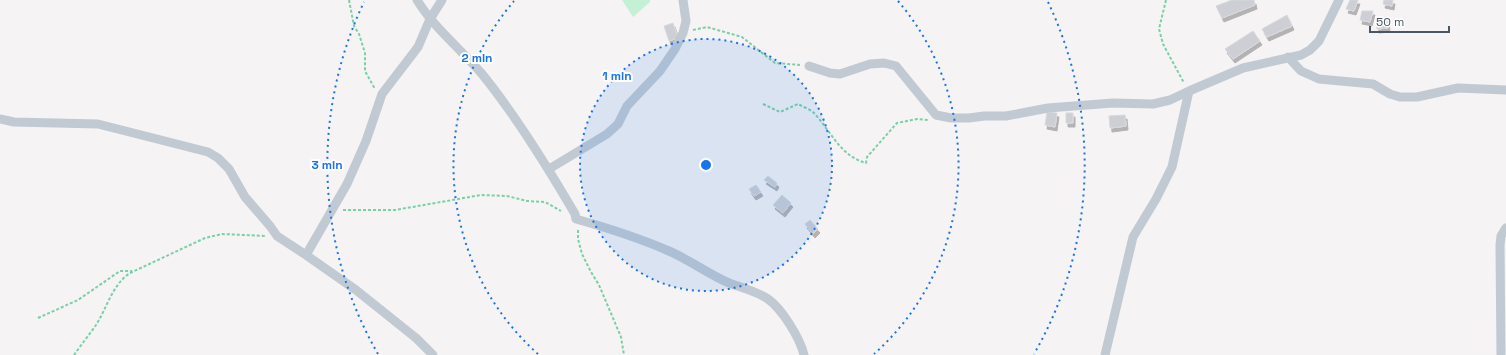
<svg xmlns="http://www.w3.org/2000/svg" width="1506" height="355" font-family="'Space Grotesk',sans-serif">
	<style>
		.green { fill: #c3f1d5 }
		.building { fill: #cdcfd5; stroke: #d7d9de; filter: url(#shadow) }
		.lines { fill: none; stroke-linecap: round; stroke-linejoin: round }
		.path { stroke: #7ad0a6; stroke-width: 2; stroke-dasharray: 3 2; stroke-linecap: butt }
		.minor { stroke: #c1cad2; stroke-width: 9 }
		.ring { fill: none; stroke: #1a73e8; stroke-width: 2; stroke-dasharray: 2 4 }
		.centre { fill: #1a73e8; stroke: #fff; stroke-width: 2 }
		.ring-label { font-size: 12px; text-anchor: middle; font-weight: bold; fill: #1a73e8; stroke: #fff; stroke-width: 4; stroke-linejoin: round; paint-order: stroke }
	</style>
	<defs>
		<filter id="shadow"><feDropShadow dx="2" dy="4" stdDeviation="0" flood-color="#0004"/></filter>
	</defs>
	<rect width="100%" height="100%" fill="#f5f3f3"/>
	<path class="green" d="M622,0H650V2L633,17Z"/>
	<path class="building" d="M1232,0H1254L1255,5L1222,18L1216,6Z
		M1350,0H1358L1354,11L1346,9Z
		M1384,0H1393L1392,6L1383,4Z
		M1362,11H1373L1370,22L1360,20Z
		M1287,15L1292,26L1267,37L1262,29Z
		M1387,17L1388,28L1377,29L1376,18Z
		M673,23L678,38L669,41L664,26Z
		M1253,31L1260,41L1233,59L1225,49Z
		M1047,112L1057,113L1055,127L1045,125Z
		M1066,113H1073V123H1066Z
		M1125,115L1126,126L1110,128L1109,116Z
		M768,176L777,183L775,187L764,180Z
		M756,185L761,192L754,196L749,189Z
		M782,195L791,203L783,213L773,205Z
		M810,220L818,229L813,234L805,224Z"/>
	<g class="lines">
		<path class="path" d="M349,0L354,26L359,34L365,53V71L375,89
			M1166,0L1159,29L1163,44L1184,83
			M693,30L707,27L742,37L775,63L800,65
			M763,104L780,112L798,104C803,107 810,109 814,113C831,131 840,156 866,163L867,157L897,123L917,119L928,120
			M343,210H395L481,195L507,196L527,201L545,202L561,211
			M578,230V239L582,254L591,272L599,285L621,337L624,355
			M38,318L78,300L120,271H132
			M74,355C81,345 89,335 96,325C107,308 112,285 130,273L205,238L222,234L266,236"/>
		<path class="minor" d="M417,0C434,28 461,49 482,74C517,117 547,166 575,214L576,219C608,228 639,238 669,251C690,260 708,274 729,283C742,288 756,291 768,299C782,309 800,338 804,355
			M1288,57L1301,71L1319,79L1373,84L1390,94L1400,97H1417L1458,88L1506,90
			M809,66L830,73L840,74L870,64L884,63L896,66L936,115L951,118H969L984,116H1006L1048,108L1113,103L1153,104L1170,100L1189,91
			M0,119L14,122L98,124L208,152L218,158L229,169L245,197L270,226L277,236L306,255L356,290L416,338L433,355
			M549,169L607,134L618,124L627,106L660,71L675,49L683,33L686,21L683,0
			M306,255L347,184L366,141L382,94L418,47L430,19L442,0
			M1105,355L1133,237L1156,199L1172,167L1189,91L1243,68L1301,55L1310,50L1319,41L1339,0
			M1501,355L1500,245L1501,236L1506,228"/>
	</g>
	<circle cx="706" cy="165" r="126" fill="#1a73e8" fill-opacity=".12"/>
	<g class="ring">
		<circle cx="706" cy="165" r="126"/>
		<path d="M538 354A253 253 0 0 1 514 1M898 1A253 253 0 0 1 874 354"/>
		<path d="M378 354A379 379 0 0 1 364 2M1048 2A379 379 0 0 1 1034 354"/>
	</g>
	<circle cx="706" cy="165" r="6" class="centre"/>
	<g class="ring-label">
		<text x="477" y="62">2 min</text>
		<text x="617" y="80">1 min</text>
		<text x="327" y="169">3 min</text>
	</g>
	<path d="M1370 26v6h79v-6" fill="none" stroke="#4a5661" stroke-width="2"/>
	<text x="1376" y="26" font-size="12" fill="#4a5661" stroke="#ffffff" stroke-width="3" paint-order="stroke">50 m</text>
</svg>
